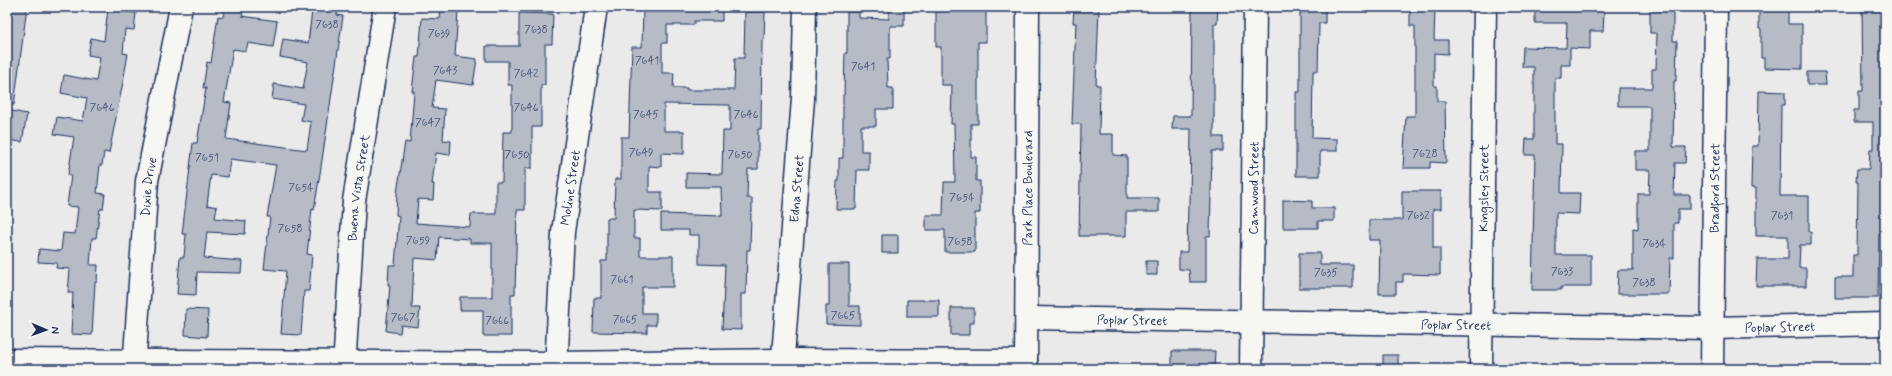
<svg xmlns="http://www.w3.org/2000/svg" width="1892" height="376" font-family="Mynerve,sans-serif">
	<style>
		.building { fill: #b6bbc6; stroke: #1b2f5e }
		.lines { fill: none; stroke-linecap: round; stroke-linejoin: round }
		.minor-casing { stroke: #1b2f5e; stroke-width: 25 }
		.major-casing { stroke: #1b2f5e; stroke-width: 25 }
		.minor { stroke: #f6f6f2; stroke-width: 22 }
		.major { stroke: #f6f6f2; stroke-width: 22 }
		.labels { text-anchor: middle; stroke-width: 3.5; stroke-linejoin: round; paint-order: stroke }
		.number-label { font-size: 11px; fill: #425278 }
		.street-label { font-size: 13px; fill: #1b2f5e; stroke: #f6f6f2 }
	</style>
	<rect width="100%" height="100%" fill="#e9eae9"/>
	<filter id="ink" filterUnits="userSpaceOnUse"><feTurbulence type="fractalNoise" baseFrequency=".025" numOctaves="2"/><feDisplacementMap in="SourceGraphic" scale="8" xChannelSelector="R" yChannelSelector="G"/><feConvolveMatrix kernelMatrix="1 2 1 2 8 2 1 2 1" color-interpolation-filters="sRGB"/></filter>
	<g filter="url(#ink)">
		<path class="building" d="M7,7H27L14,105L7,104Z
			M225,7H244L242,16L277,21L273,47L248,43L246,51L233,49L224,102L231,103L226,139L307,150L311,122L301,120L304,104L272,99L274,84L303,89L308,62L280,57L283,39L308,43L312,11L321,12L322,7H338L337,15L343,16L321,167L314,210L312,209L307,254L312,255L309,291H304L301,335L281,334L286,271L264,269L270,217H267L276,165L230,159L228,177L211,175L207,205L217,207L215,218L246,221L245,234L207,232L204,258L242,261L241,273L197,272L196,295L177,294L180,257H184L186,234H182L193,143H197L206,88H203L207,62L211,63L218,16L223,17Z
			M663,7H722V21H694V25H667V43H662V73H674L673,88H687V90H734L735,58H744L745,12H765L764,40H762L761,129H758V169H748L747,198H752V212H751L750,250H747L746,294H741V330L722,329L725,265L699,264V235H689V230H661V214L722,216L721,187H686V173L722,174L723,131H730V105L664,104V131H684V154L661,153V167L649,166V192H662V211L634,210V238H640V256H673V287H642V313H656V325H647V333L593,332L594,298H601V261H607V218H614L615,179H621V137H629L632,47H642L643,9H663Z
			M936,7L986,8V42H978V124H971V157H976V181H980V213H975V252H945V230H926V215H943L944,182H955L954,124H951L952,85H941V47H936Z
			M1074,7H1099L1096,85H1100L1099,134H1113V155L1127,156V198H1159V212H1126V236H1079L1081,124H1072L1076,23H1073Z
			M1192,7H1218L1217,24H1214V137H1223V151H1212L1210,236H1206V282H1190L1189,270L1179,269V252H1187L1188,205H1190L1191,129H1172L1173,116H1191Z
			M1300,7H1325V23H1319L1318,71H1313L1312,138L1337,139V151H1320V176H1296V92H1300Z
			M1415,7H1435L1434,40H1448V54L1434,53V86H1437V101H1445L1446,163L1430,162V168H1403L1406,116H1415V26H1410V9H1415Z
			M1535,7H1602L1604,13L1603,31H1590V49L1570,48V65H1561V78H1555V144H1562L1561,193H1580L1579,214L1556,213V255H1591V287H1561V290H1532L1535,155H1525L1526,139H1534V67H1522L1523,47L1566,48L1567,23H1535Z
			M1650,7H1673V41H1677L1676,81H1674L1673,147H1686L1685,163H1675L1674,195H1690V209H1678V223H1674V258H1670L1669,294H1617L1618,270H1633V228L1638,229V194H1649L1650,170H1635V151H1650V106H1618V88H1652V69H1656L1657,33H1650Z
			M1759,7H1788V24H1802V69L1764,68V58H1761V29H1759Z
			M1862,7H1885V234H1879L1878,298H1835V277H1853V255H1857L1858,182H1856L1857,169H1869L1870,149H1873V122H1854V110H1859V91H1863Z
			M889,8H904V26H890V59H887L888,88H893V109H876V126H861V151H869V170H857L856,209H836L837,181H839V158H843V95H844L845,53H847V12H859V18L889,19Z
			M108,9L136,13L134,30L125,29L123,53L128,54L123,82L109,153L104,152L102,165H100L97,193L105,194L103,209H100L96,238H92L90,265H98L97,282H95L92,335L71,334L73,293H68L70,269L56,268L57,263L38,262L39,249L61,251L63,233L75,234L78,207L67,206L71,175H68L74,137L54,134L57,117L83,121L87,98L61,93L64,75L96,81L100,57L88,55L91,38L104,41Z
			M441,10L458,11L455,56L477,59L473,85L436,80L432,108L445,109L443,140L451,141L450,155L436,153L432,184H434L433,200L418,199L416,223L470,227L471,214H496V182H502L503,132H512V85H508V61H486V46H519V13L553,14L552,44H545V85H541V127H532V168H525V210H517L515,294H511V336H483V310H460V297H492V243H470V239L439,237L437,260L414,258L412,308H420L418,327L401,325L400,333L386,331L390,285H388L389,265H395L399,216L396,215L397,193L405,142L410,143L414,91H412L416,57H419L422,18L440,19Z
			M1807,72H1825L1826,85H1807Z
			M1759,91L1785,92V105H1781L1780,196H1809V232H1811V245H1800L1799,268H1806V286H1756L1757,259H1788V236H1756V188H1751L1752,146H1758Z
			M7,110L27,114L22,142L7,140Z
			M1402,191H1441V209H1433V248H1440V275L1403,274V282H1396V294H1379L1380,240H1369V220H1402Z
			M1283,200L1312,201V208H1334V221H1318V228H1283Z
			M882,235H898V253H882Z
			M1299,253H1320V265H1353V288H1299Z
			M1146,261H1157V275H1146Z
			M829,264H849V306H860V325L826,324V306H829Z
			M907,300H939V317H907Z
			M951,308H974V323H969V335H951Z
			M186,309L208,310L207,337L185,335Z
			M1172,351H1215L1214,369H1172Z
			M1383,355H1398V369H1383Z"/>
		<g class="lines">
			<g class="minor-casing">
				<g id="minor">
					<path id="s1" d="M1027,318L1713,328L1885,324"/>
					<path d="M7,360L556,363L782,360L1026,361"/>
					<path id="s2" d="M134,369L147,181L181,7"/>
					<path id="s3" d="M344,369L354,201L385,7"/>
					<path id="s4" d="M556,369L563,232L596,7"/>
					<path id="s5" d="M782,369L803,99L805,7"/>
					<path id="s6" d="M1251,369L1255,7"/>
					<path id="s7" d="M1481,369L1485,7"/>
					<path id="s8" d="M1712,369L1716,7"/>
				</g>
			</g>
			<g class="major-casing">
				<g id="major">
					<path id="s9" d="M1026,369L1028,7"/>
				</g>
			</g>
			<use href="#minor" class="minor"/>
			<use href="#major" class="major"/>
		</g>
	</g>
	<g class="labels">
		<g class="number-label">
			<text x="327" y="28">7638</text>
			<text x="536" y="33">7638</text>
			<text x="439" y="37">7639</text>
			<text x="647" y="64">7641</text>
			<text x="863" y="70">7641</text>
			<text x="445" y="74">7643</text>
			<text x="526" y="77">7642</text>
			<text x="102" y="111">7646</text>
			<text x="526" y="111">7646</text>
			<text x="646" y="118">7645</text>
			<text x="746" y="118">7646</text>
			<text x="428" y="126">7647</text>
			<text x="641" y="156">7649</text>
			<text x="1425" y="157">7628</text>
			<text x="517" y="158">7650</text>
			<text x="740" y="158">7650</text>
			<text x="207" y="161">7651</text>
			<text x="301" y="191">7654</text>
			<text x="962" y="201">7654</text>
			<text x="1418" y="219">7632</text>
			<text x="1782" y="219">7631</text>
			<text x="290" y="232">7658</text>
			<text x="418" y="244">7659</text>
			<text x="960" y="245">7658</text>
			<text x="1654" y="247">7634</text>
			<text x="1562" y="275">7633</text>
			<text x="1326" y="276">7635</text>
			<text x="622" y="283">7661</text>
			<text x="1644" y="286">7638</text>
			<text x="843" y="319">7665</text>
			<text x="403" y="321">7667</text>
			<text x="625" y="323">7665</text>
			<text x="497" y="324">7666</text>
		</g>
		<g class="street-label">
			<text dy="5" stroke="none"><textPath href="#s2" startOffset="183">Dixie Drive</textPath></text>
			<text dy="5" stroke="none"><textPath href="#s3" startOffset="182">Buena Vista Street</textPath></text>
			<text dy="5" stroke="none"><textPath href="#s4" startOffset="182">Moline Street</textPath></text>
			<text dy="5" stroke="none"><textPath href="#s5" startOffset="181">Edna Street</textPath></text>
			<text dy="5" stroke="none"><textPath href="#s9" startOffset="181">Park Place Boulevard</textPath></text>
			<text dy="5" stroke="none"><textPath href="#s6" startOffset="181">Camwood Street</textPath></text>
			<text dy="5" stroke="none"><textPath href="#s7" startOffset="181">Kingsley Street</textPath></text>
			<text dy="5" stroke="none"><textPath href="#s8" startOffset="181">Bradford Street</textPath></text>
			<text dy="5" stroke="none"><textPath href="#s1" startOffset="105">Poplar Street</textPath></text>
			<text dy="5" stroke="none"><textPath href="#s1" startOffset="429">Poplar Street</textPath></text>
			<text dy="5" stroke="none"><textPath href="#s1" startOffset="753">Poplar Street</textPath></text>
		</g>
	</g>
	<rect width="1892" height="376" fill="none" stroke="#f6f6f2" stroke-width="24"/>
	<rect x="12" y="12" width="1868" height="352" fill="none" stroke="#1b2f5e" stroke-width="1.5" filter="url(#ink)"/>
	<g transform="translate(46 330) rotate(92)" stroke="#f6f6f2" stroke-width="3" paint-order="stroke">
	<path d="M0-3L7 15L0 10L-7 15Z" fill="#1b2f5e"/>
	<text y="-6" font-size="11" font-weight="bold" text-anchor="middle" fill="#1b2f5e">N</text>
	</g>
</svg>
